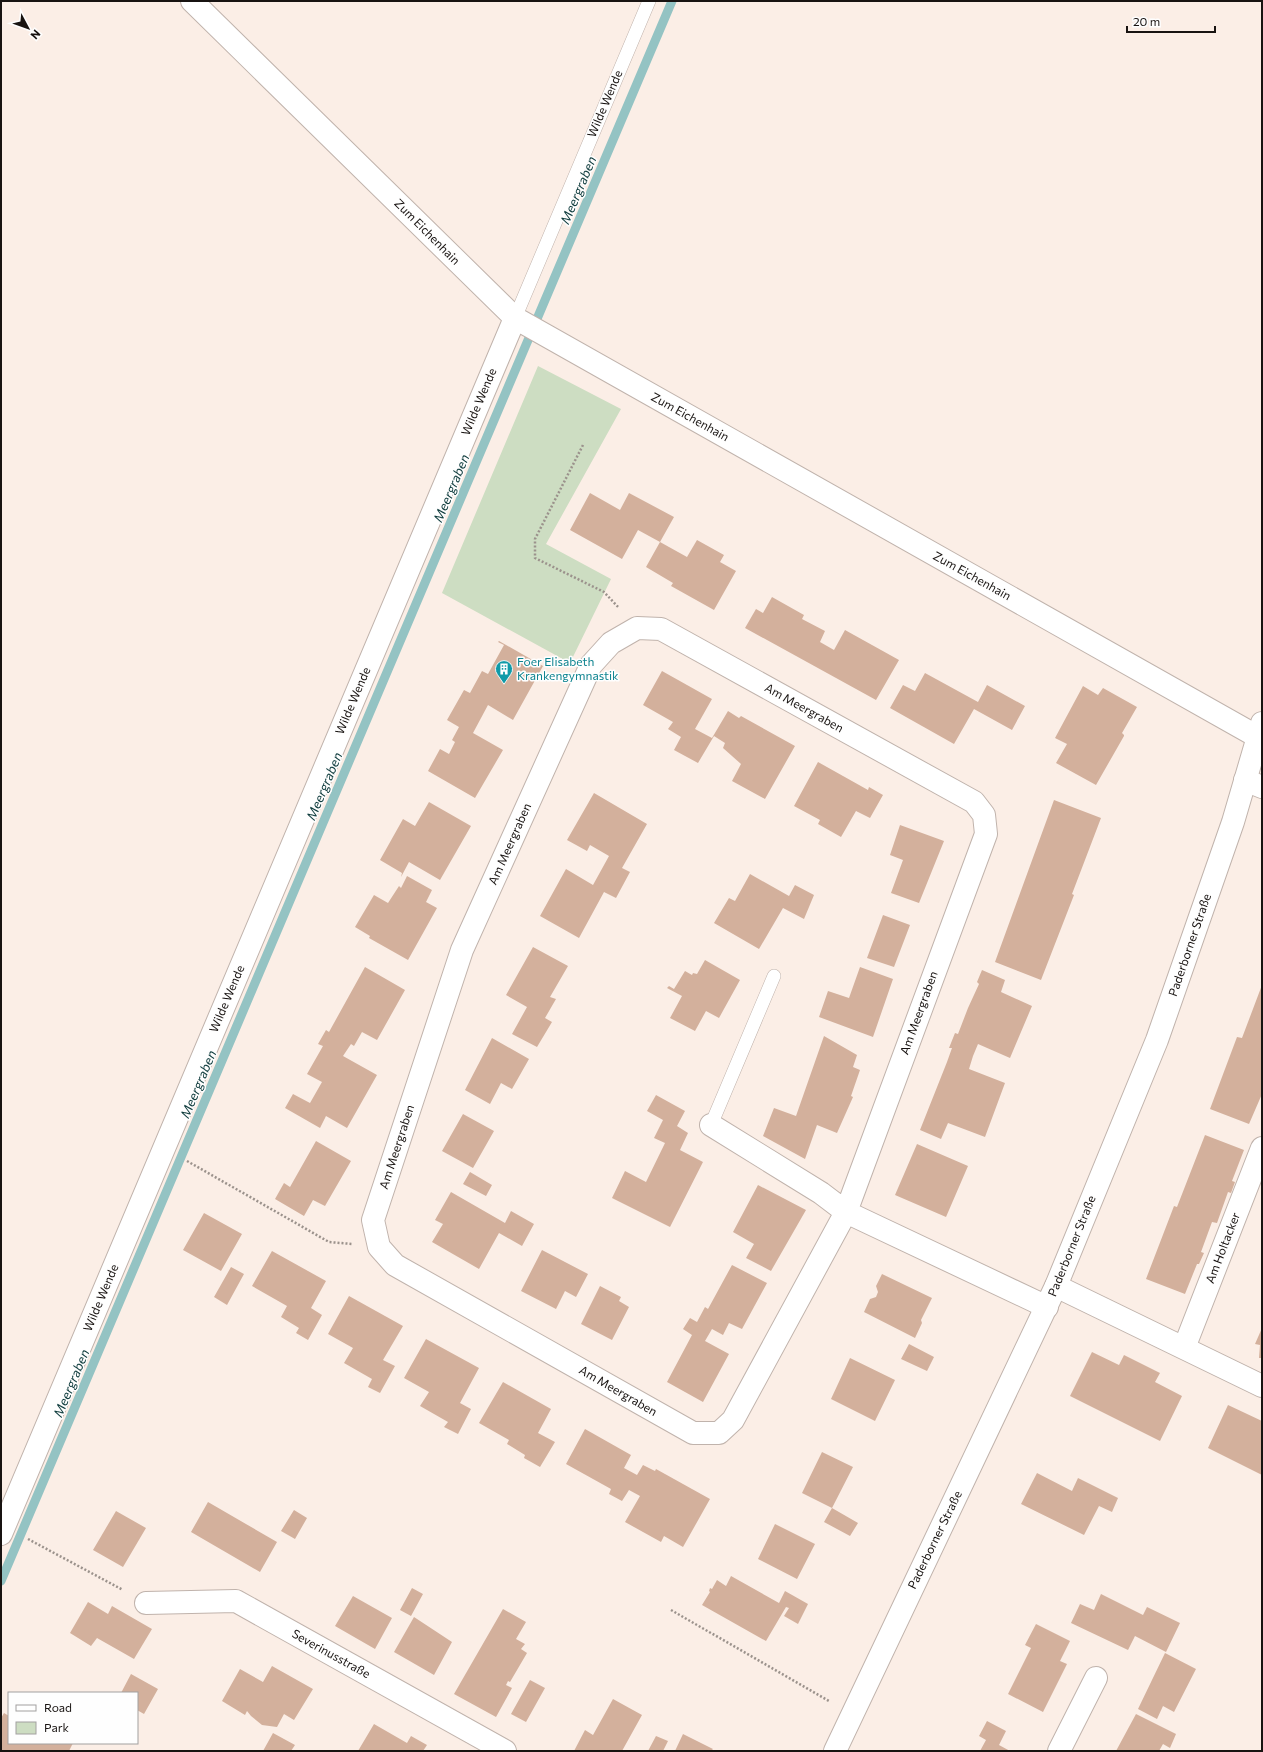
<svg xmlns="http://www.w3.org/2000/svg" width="1263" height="1752" font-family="Commissioner,sans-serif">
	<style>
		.green { fill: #cdddc2 }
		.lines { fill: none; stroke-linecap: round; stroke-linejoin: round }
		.stream { stroke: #94c3c3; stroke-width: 9 }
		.building { fill: #d3b09c }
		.lane-casing { stroke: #c0b3ac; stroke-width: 14 }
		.street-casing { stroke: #c0b3ac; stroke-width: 24 }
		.secondary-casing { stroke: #c0b3ac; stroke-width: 24 }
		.path { stroke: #9b928c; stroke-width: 2.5; stroke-dasharray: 2 2; stroke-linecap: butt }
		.lane { stroke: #fff; stroke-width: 13 }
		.street { stroke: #fff; stroke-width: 22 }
		.secondary { stroke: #fff; stroke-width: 22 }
		.labels { text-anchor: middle; stroke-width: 3; stroke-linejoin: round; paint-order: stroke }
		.street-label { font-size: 12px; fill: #181311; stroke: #fefefe }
		.culture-label { font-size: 12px; fill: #0d838f; stroke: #fefefe; text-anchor: start }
		.water-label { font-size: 13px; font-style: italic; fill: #0e3b3c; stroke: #fefefe }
	</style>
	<rect width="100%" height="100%" fill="#fbeee6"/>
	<path class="green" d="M538,366L621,409L546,544L611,579L570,663L442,593Z"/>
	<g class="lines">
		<path class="stream" d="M1,1581L672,1"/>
	</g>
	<path class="building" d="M590,493L620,510L629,493L674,517L660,542L638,530L622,559L570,530Z
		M697,540L724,555L720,562L736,571L714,610L671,586L673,583L646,567L660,542L687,557Z
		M772,597L804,615L802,619L825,631L820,642L834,650L845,630L899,660L876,700L745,628L756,609L763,613Z
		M499,641L543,666L513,720L488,705L473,733L503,750L475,798L428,771L440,749L449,754L455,742L452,740L459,727L447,720L464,690L470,693L482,671L488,674L504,645L498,642Z
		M662,671L712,699L695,729L712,738L728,711L739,718L741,716L795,746L765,799L732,781L741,764L723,748L725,743L714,736L698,763L674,750L681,737L668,729L673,722L643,705Z
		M925,673L978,702L987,685L1025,706L1012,730L974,709L954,744L890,708L903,685L915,691Z
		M1083,686L1098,695L1103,688L1137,707L1122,733L1124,735V736L1096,785L1056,763L1067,744L1055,738Z
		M818,762L868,790L869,787L883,795L870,818L856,811L841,837L818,824L820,820L794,806Z
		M594,793L647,824L622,868L630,872L616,898L604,892L579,938L540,916L566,869L593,885L609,856L590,845L587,851L567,840Z
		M1054,800L1101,818L1072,894L1074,895L1041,980L995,962Z
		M429,802L471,826L440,880L409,862L401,877L402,873L380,860L403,819L415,826Z
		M900,825L944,841L919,903L891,893L903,860L890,855Z
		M750,874L789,896L795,885L814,895L804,919L783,908L759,949L714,923L729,898L735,901Z
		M407,876L432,890L426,902L437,908L408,960L369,938L370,936L355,927L374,895L388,903L399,886L401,888Z
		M883,915L910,925L894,967L867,958Z
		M533,947L568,966L550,997L556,999L545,1018L552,1022L537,1047L512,1034L527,1007L506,995Z
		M705,960L740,980L719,1018L706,1011L695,1031L670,1018L682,996L667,988L669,986L674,989L685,971L692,975L693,973L697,974Z
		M365,967L405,990L377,1040L362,1032L354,1046L351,1044L343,1056L377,1075L347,1128L326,1116L320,1128L285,1108L293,1094L310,1103L322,1082L307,1074L323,1046L318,1044L326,1030L329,1032Z
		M860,967L893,979L873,1037L819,1017L828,991L849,998Z
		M982,970L1005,980L1001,992L1032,1006L1010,1058L978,1044L973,1056L969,1069L1005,1083L985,1137L948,1123L941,1139L920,1130L947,1062L952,1048H949L955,1033L958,1034L968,1008L979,984L977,982Z
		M1262,985V1094L1249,1124L1210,1109L1237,1037L1242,1038Z
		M824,1036L857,1055L853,1067L860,1070L851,1096L853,1097L837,1133L817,1125L805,1159L763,1136L774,1108L796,1116Z
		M492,1038L529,1059L512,1089L501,1083L490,1104L465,1090Z
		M656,1095L685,1111L677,1126L688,1133L680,1150L703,1162L670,1227L612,1198L625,1171L646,1182L665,1143L654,1138L663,1120L647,1111Z
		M463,1114L494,1131L473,1168L442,1151Z
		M1205,1135L1244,1150L1232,1181L1235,1182L1231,1193L1228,1192L1217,1223L1212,1222L1201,1252L1204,1253L1199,1264H1197L1185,1294L1146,1279L1174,1206L1177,1207Z
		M316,1141L351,1161L325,1206L313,1200L304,1216L275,1199L284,1183L290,1187Z
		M917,1144L968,1166L946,1217L895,1195Z
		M470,1172L492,1185L486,1196L463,1184Z
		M758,1185L806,1210L771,1271L746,1258L754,1244L733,1232Z
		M451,1192L505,1223L511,1211L534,1224L522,1246L499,1233L479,1269L432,1242L443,1224L435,1220Z
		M204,1213L242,1234L221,1271L183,1250Z
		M542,1250L588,1274L576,1297L565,1291L556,1309L521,1291Z
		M272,1251L326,1281L311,1308L322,1315L308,1340L296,1333L299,1328L281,1317L287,1306L252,1286Z
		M732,1265L767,1283L742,1329L729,1323L723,1335L712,1329L705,1341L729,1354L703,1402L667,1382L692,1335L683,1329L690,1318L697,1322L705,1307L708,1309Z
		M231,1267L244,1274L227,1305L214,1297Z
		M882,1274L932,1298L921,1320L922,1323L915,1338L864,1312L870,1299L876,1297L878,1292L876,1286Z
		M600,1286L621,1297L619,1301L629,1307L612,1340L581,1324Z
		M349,1296L403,1326L383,1360L395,1366L380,1393L368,1387L372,1379L344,1363L353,1348L328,1334Z
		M1262,1328V1358H1259L1260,1345L1255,1344Z
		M426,1339L479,1368L460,1403L471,1409L458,1434L444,1427L448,1422L420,1406L429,1392L404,1378Z
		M909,1344L934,1357L927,1371L901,1359Z
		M1092,1352L1119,1365L1124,1355L1160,1373L1155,1382L1182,1396L1160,1441L1070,1396Z
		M850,1358L895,1380L875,1421L831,1399Z
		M503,1382L551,1409L538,1433L555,1442L540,1467L524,1458L525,1455L507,1444L509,1440L479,1423Z
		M1228,1405L1262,1421V1475L1208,1448Z
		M585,1429L631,1455L624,1468L637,1475L643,1465L655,1471L656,1469L710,1499L683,1547L664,1536L661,1542L625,1522L640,1496L629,1490L622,1501L609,1494L611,1489L566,1464Z
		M822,1452L853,1467L832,1508L802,1493Z
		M1037,1473L1072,1491L1078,1478L1118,1498L1112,1512L1099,1506L1084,1535L1021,1504Z
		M208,1502L277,1542L260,1572L191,1532Z
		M832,1508L858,1523L850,1536L824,1522Z
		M294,1510L307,1518L295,1539L281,1531Z
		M116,1511L146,1528L123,1567L93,1550Z
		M775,1524L815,1544L797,1579L758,1559Z
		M731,1576L779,1603L785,1591L808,1604L798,1624L784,1616L789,1608L786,1607L766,1641L702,1605L710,1592L709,1591L710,1588L712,1589L717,1580L726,1586Z
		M412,1588L423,1594L411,1616L400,1610Z
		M1101,1594L1143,1615L1147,1607L1180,1623L1166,1652L1135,1636L1128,1650L1071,1623L1080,1604L1094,1610Z
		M353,1596L392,1618L375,1649L335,1626Z
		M88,1602L108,1614L112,1606L152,1629L134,1659L97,1638L91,1646L70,1633Z
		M503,1609L526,1622L516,1639L525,1644L521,1649L527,1653L510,1682L508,1681L506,1685L512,1688L496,1717L454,1694Z
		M414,1617L452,1642L434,1675L394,1652Z
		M1036,1624L1070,1641L1060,1661L1067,1664L1043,1712L1008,1694L1031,1648L1025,1645Z
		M1165,1653L1196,1669L1174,1712L1163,1706L1157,1719L1138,1709Z
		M272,1666L313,1689L294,1720L284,1714L277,1727L262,1725L251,1716L247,1711L245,1715L222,1701L240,1669L263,1682Z
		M131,1674L158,1689L144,1714L137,1710V1693H121Z
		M530,1680L545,1688L526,1722L511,1714Z
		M613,1699L642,1715L622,1751H574L585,1730L593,1735Z
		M4,1713L9,1716V1743H73L69,1751H1V1718Z
		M1136,1714L1176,1734L1170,1748L1163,1744L1159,1751H1116Z
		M987,1721L1006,1731L999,1745L1010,1751H980L986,1740L979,1736Z
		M374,1724L407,1743L411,1736L427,1745L423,1751H358Z
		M273,1733L295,1745L291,1751H263Z
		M683,1734L713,1749L711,1751H675Z
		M656,1736L668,1741L663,1751H648Z"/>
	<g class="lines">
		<g class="lane-casing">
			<path id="lane" d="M515,318L649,1
				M711,1125L774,976"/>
		</g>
		<g class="street-casing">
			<path id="street" d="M192,1L515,318L1258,737
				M637,628L661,629L974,802L984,815L986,834L846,1212L733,1420L719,1433H693L395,1265L379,1247L373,1220L462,950L591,665L611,643Z
				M1245,780L1262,787
				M711,1125L821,1193L846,1212L1047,1307
				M1056,1286L1262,1386
				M1184,1348L1262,1148
				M1,1534L515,318
				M146,1603L236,1601L505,1751
				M1059,1751L1096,1678"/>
		</g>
		<g class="secondary-casing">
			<path id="secondary" d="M835,1751L1056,1286L1157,1040L1233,822L1262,723"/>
		</g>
		<path class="path" d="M583,445L535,539V558L604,592L619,608
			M187,1161L329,1242L352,1244
			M28,1539L123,1590
			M671,1610L829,1701"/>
		<use href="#lane" class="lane"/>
		<use href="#street" class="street"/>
		<use href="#secondary" class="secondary"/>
	</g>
	<defs>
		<g id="building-pin" transform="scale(0.9)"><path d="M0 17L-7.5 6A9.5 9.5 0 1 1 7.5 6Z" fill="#0f9aa8" stroke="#fefefe"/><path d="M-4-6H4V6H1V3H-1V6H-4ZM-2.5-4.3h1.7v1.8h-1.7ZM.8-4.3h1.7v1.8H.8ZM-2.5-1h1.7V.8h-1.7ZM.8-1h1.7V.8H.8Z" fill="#fff"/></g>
	</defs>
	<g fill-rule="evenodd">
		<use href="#building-pin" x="504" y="669"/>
	</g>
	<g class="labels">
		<g class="street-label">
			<text transform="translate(605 104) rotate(-67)" y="4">Wilde Wende</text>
			<text transform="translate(427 232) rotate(45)" y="4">Zum Eichenhain</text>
			<text transform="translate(479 402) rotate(-67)" y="4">Wilde Wende</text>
			<text transform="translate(690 417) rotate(29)" y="4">Zum Eichenhain</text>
			<text transform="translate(972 576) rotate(29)" y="4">Zum Eichenhain</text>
			<text transform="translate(353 701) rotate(-67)" y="4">Wilde Wende</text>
			<text transform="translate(804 708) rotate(29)" y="4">Am Meergraben</text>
			<text transform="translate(510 844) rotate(-66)" y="4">Am Meergraben</text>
			<text transform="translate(1190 945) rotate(-71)" y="4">Paderborner Straße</text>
			<text transform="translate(227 999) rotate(-67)" y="4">Wilde Wende</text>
			<text transform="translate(919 1013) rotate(-70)" y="4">Am Meergraben</text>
			<text transform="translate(397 1147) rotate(-72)" y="4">Am Meergraben</text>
			<text transform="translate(1072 1246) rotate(-68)" y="4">Paderborner Straße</text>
			<text transform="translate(1223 1248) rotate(-69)" y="4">Am Holtacker</text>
			<text transform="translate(101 1298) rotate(-67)" y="4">Wilde Wende</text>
			<text transform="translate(618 1391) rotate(30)" y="4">Am Meergraben</text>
			<text transform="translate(935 1540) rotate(-64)" y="4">Paderborner Straße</text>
			<text transform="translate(331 1654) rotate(29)" y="4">Severinusstraße</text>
		</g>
		<g class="culture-label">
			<text x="517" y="666">Foer Elisabeth<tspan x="517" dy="14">Krankengymnastik</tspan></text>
		</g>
		<g class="water-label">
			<text transform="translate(578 190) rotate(-67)" y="5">Meergraben</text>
			<text transform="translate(451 488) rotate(-67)" y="5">Meergraben</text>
			<text transform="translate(324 786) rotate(-67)" y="5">Meergraben</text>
			<text transform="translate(198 1084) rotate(-67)" y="5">Meergraben</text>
			<text transform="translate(71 1383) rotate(-67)" y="5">Meergraben</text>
		</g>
	</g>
	<rect width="1263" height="1752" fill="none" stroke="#181311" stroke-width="4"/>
	<rect x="8" y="1692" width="130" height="52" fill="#fefefe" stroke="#a2a09f"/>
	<rect x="16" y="1705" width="20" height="6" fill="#ffffff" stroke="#a2a09f"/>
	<text x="44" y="1712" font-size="12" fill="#181311">Road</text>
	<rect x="16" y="1722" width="20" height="12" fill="#cdddc2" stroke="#a2a09f"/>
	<text x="44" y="1732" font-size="12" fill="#181311">Park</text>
	<g transform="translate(28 28) rotate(131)" stroke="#fefefe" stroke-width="3" paint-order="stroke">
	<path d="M0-3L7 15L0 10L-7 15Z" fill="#181311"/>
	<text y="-6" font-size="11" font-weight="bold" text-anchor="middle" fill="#181311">N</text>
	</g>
	<path d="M1127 26v6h88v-6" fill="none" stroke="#181311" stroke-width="2"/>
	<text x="1133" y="26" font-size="12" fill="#181311" stroke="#fefefe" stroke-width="3" paint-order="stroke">20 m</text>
</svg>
